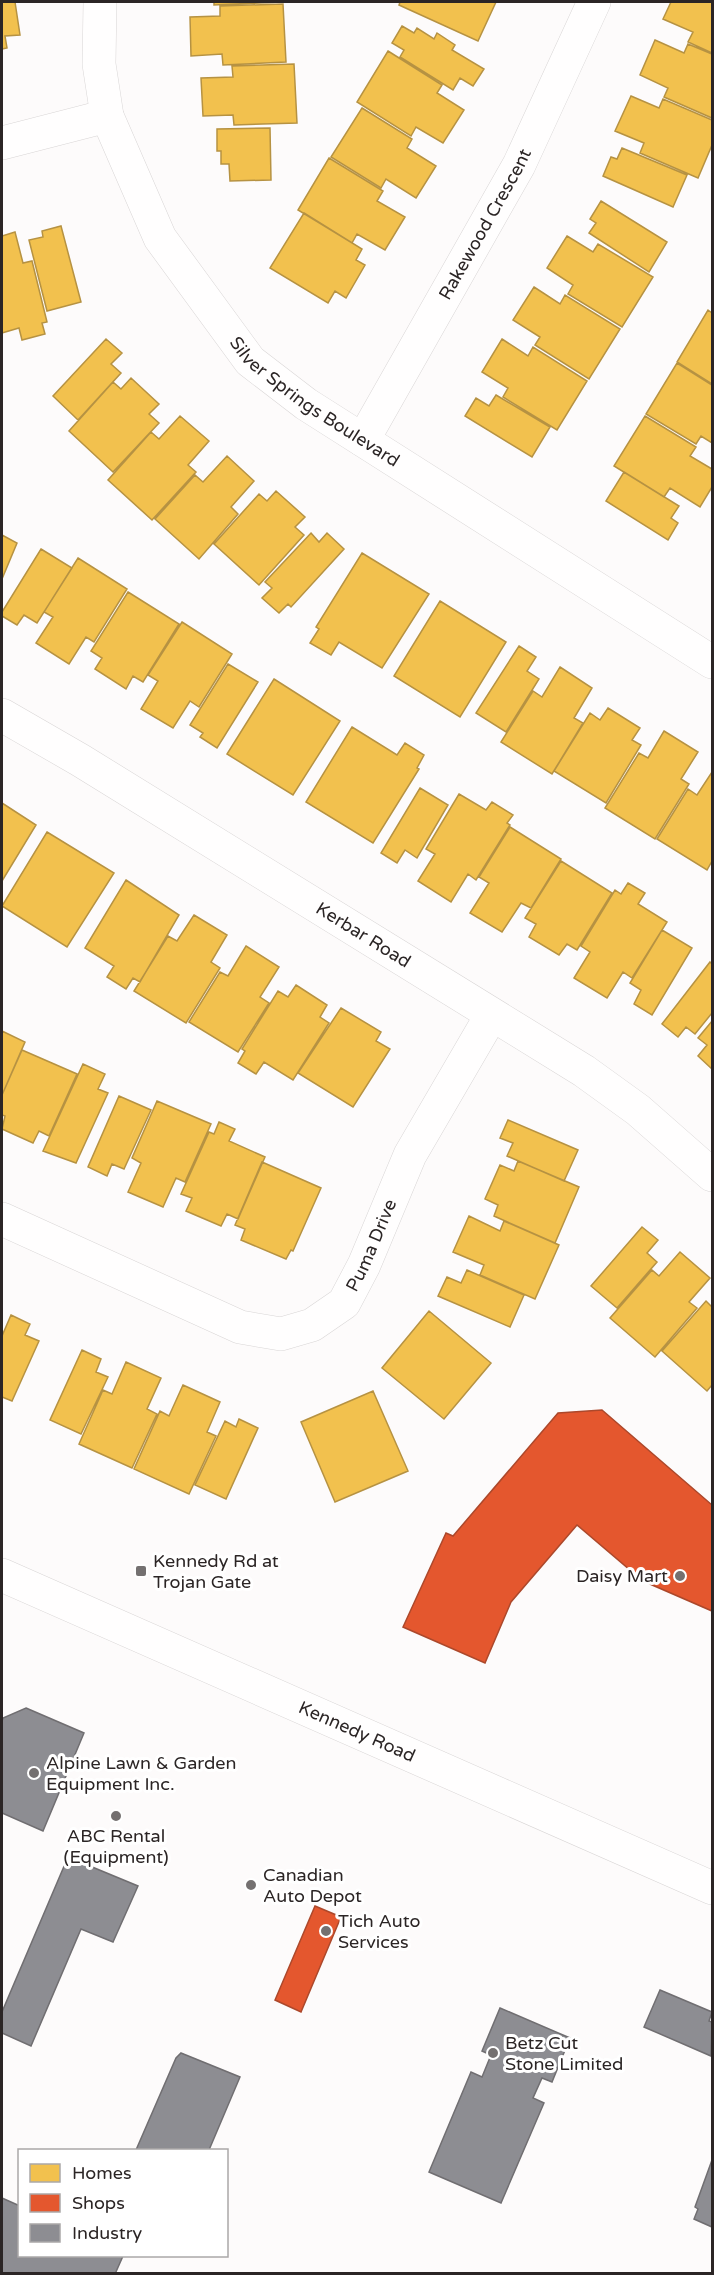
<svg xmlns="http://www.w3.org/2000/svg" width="714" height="2275" font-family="'Varela Round',sans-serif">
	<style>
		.homes { fill: #f2c14e; stroke: #b69242; stroke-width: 1.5 }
		.shops { fill: #e4572e; stroke: #ac482b; stroke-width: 1.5 }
		.industry { fill: #8d8d92; stroke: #706e71; stroke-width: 1.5 }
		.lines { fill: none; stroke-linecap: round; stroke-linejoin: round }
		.street-casing { stroke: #d9d6d6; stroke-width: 34 }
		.secondary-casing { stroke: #d9d6d6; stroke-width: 34 }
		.street { stroke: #fffefe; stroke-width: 33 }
		.secondary { stroke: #fffefe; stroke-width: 33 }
		.poi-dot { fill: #747070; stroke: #fff; stroke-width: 2 }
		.labels { text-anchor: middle; stroke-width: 6; stroke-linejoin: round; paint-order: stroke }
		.street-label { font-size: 18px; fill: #2b2525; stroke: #fff }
		.poi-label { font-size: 18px; fill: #2b2525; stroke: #fff; text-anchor: start }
	</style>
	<rect width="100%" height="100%" fill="#fdfbfb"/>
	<path class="homes" d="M2,2H15L20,35L5,36L7,48L2,49Z
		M214,2H281L214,5Z
		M400,2H496L478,41L399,5Z
		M671,2H712V53L688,42L693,32L663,19Z
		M283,4L286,62L223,65L222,54L191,56L190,17L220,16V6Z
		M402,26L414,33L417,28L434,39L437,33L455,45L452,50L484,69L473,86L460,78L453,90L400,57L404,50L392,43Z
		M655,40L684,53L688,44L712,54V118L664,97L668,88L640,75Z
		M388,51L442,85L437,93L464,110L443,143L416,127L411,136L357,102Z
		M294,64L297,123L234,125L233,115L203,116L201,78L233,77L232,66Z
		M631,96L659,108L663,99L712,120V145L698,178L640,153L644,143L615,131Z
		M362,108L412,139L407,148L436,166L416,198L386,179L381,188L331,157Z
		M270,128L271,180L230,181L229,164H221V151H217V129Z
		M622,148L687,175L673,207L603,176L611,157L617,159Z
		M329,158L383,191L377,201L405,217L385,250L357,234L352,243L298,210Z
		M601,201L667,242L649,272L589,233L596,223L590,219Z
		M304,213L362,249L356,260L365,265L346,298L335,291L328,303L270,268Z
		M61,226L81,302L47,311L29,240L43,237L42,231Z
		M15,232L23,263L32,261L47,322L42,323L45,334L22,340L19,328L2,333V236Z
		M567,236L593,252L598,244L653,277L622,327L568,294L573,285L547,268Z
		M534,287L560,304L565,295L620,329L589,379L535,345L540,337L513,320Z
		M708,310L712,313V384L677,362Z
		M106,339L122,353L111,364L121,373L78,420L53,396Z
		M502,339L528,356L533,347L587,381L557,430L503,397L508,388L482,372Z
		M677,363L712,385V443L701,436L696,444L646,414Z
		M131,378L159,404L149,414L159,423L113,472L69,431L113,382L121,389Z
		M496,395L550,427L532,457L465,416L476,398L489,406Z
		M180,416L209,441L188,465L196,472L152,520L108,480L151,432L159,439Z
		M645,416L696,447L690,456L712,469V487L700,507L670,488L664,497L614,466Z
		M227,456L254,481L231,507L238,514L199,559L155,519L195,475L203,482Z
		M624,472L679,506L671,518L678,523L668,540L606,501Z
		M276,491L305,517L295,527L304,535L259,585L214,544L259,494L267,501Z
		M311,533L319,542L327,533L344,549L291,607L288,604L279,613L262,598L272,588L265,582Z
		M2,535L17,543L2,579Z
		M41,549L72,568L37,623L24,615L17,625L2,616V612Z
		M362,553L429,594L382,668L339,642L331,655L310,643L319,629L316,627Z
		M78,558L127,589L94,642L86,637L69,664L36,643L53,617L44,612Z
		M128,592L179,624L143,682L133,676L126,689L95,669L102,658L91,651Z
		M440,601L506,642L460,717L394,676Z
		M182,622L232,654L199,707L190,701L173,728L141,709L158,681L148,675Z
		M519,646L536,657L527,671L539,679L506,732L476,713Z
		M228,664L258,682L217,748L200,737L203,733L190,725Z
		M560,667L592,688L574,718L583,723L552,774L501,742L533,691L542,697Z
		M274,679L340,721L293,795L227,754Z
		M608,708L640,728L632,740L641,745L606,803L554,771L590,713L600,720Z
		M352,727L397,755L405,743L424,755L417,768L419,769L373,843L306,802Z
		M664,731L698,752L681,779L689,784L655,839L605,808L639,753L648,758Z
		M712,772V861L707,870L657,839L688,789L697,795Z
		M420,788L448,805L417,858L405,850L397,863L381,853Z
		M459,794L486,810L492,802L513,815L507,823L510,825L476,880L468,874L451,902L418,881L435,854L426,849Z
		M2,803L36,825L2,881Z
		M510,827L561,859L531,908L521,903L502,932L470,913L489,883L479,877Z
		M47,832L114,873L67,947L2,906Z
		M561,861L612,893L577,950L567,944L559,955L529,937L536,924L525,918Z
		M126,880L179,915L140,982L133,978L126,989L107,977L114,966L85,948Z
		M628,883L645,893L638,904L667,922L632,978L623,972L607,998L574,978L590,952L581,946L615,890L621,894Z
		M194,915L227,935L211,962L220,968L186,1023L134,991L168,936L177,941Z
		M662,930L692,948L652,1015L634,1004L641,990L630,983Z
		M246,946L279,967L260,997L269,1003L238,1052L189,1022L220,972L228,976Z
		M710,962L712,964V1013L695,1034L686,1027L678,1037L662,1024Z
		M296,985L327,1005L320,1017L329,1023L293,1080L264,1062L256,1074L238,1063L245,1051L242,1049L278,991L288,997Z
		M341,1008L381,1032L376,1041L390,1049L353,1107L298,1073Z
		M712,1021V1069L698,1056L707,1045L698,1038Z
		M2,1031L25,1042L2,1095Z
		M22,1050L77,1074L49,1136L39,1131L33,1143L2,1129L5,1116L2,1115V1095Z
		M83,1064L105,1074L98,1089L108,1093L76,1163L43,1151Z
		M119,1096L151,1110L124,1169L112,1164L107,1176L88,1167Z
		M157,1101L211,1124L185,1182L176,1178L163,1207L128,1192L141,1163L132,1158Z
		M508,1120L578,1150L564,1181L507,1156L513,1143L500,1138Z
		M219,1122L235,1129L229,1141L265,1157L238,1219L227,1214L221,1226L186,1211L192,1198L181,1194L209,1132L214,1134Z
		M518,1161L579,1187L555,1243L494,1216L498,1205L485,1199L500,1165L514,1171Z
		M262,1162L321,1188L293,1251L291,1250L286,1259L241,1240L245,1229L235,1225Z
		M469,1216L500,1231L504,1221L559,1245L535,1299L480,1275L484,1265L453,1252Z
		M642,1227L658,1240L647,1253L657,1262L617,1308L591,1286Z
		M680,1252L710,1278L689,1302L697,1308L655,1357L610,1318L652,1270L659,1276Z
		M467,1270L524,1295L510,1327L438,1296L447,1277L461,1283Z
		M706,1301L712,1307V1385L707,1391L662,1351Z
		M429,1311L491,1363L444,1419L382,1368Z
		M11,1315L30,1324L25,1335L39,1341L12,1401L2,1397V1336Z
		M82,1350L101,1359L96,1372L108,1377L81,1434L50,1420Z
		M126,1362L161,1378L147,1409L157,1414L132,1468L79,1444L103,1390L112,1394Z
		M183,1385L220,1402L207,1432L216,1436L189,1494L134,1469L160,1411L169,1416Z
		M373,1391L408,1471L335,1502L301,1422Z
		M239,1419L258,1428L226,1499L195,1485L225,1421L236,1427Z"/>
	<path class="shops" d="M602,1410L712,1505V1611L643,1581L577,1525L511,1602L485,1663L403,1627L446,1533L453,1536L558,1413Z
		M315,1906L341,1917L301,2012L275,2000Z"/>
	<path class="industry" d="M26,1708L84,1733L43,1831L2,1813V1721L3,1718Z
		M68,1857L138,1886L113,1942L81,1929L31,2046L2,2033V2012Z
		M660,1990L712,2012L709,2021L712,2022L711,2056L644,2027Z
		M500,2008L570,2038L552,2082L542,2078L533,2098L544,2103L501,2203L429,2172L471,2072L482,2077L491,2055L482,2051Z
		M181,2053L240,2077L209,2150H136L176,2058Z
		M712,2160V2227L694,2219L698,2209L695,2207Z
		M2,2198L20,2206V2256H123L115,2274H2Z"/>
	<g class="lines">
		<g class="street-casing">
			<g id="street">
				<path id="s1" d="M363,440L519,165L594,2"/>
				<path id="s2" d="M2,715L80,760L584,1071L638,1110L712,1175"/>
				<path id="s3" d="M2,1219L240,1327L281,1334L312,1325L344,1303L364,1265L410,1155L491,1016"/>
			</g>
		</g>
		<g class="secondary-casing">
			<g id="secondary">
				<path id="s4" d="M100,2L99,64L107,116L160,238L250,361L306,404L712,662"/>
				<path d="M2,143L107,116"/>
				<path id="s5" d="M2,1575L712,1888"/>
			</g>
		</g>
		<use href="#street" class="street"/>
		<use href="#secondary" class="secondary"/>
	</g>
	<g class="poi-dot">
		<rect x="135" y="1565" width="12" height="12" rx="3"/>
		<circle cx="680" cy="1576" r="6"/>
		<circle cx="34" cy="1773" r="6"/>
		<circle cx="116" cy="1816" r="6"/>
		<circle cx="251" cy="1885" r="6"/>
		<circle cx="326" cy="1931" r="6"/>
		<circle cx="493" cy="2053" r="6"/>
	</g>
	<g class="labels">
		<g class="street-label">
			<text dy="6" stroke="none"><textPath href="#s1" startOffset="248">Rakewood Crescent</textPath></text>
			<text dy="6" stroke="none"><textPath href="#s4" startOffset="476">Silver Springs Boulevard</textPath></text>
			<text dy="6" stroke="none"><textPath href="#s2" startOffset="423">Kerbar Road</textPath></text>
			<text dy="6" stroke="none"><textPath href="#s3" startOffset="438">Puma Drive</textPath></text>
			<text dy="6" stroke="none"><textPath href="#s5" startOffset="388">Kennedy Road</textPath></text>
		</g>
		<g class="poi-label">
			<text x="153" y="1567">Kennedy Rd at<tspan x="153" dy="21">Trojan Gate</tspan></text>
			<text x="668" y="1582" text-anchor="end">Daisy Mart</text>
			<text x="46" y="1769">Alpine Lawn &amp; Garden<tspan x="46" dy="21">Equipment Inc.</tspan></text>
			<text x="116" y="1842" text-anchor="middle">ABC Rental<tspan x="116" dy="21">(Equipment)</tspan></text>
			<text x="263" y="1881">Canadian<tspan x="263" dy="21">Auto Depot</tspan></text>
			<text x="338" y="1927">Tich Auto<tspan x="338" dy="21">Services</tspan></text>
			<text x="505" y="2049">Betz Cut<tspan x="505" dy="21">Stone Limited</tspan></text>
		</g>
	</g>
	<rect width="714" height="2275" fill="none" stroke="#2b2525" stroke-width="6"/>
	<rect x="18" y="2149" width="210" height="108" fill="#ffffff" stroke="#aaa8a8" stroke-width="1.5"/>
	<rect x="30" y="2164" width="30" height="18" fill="#f2c14e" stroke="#aaa8a8" stroke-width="1.5"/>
	<text x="72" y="2179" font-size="18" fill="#2b2525">Homes</text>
	<rect x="30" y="2194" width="30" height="18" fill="#e4572e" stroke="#aaa8a8" stroke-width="1.5"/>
	<text x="72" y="2209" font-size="18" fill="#2b2525">Shops</text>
	<rect x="30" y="2224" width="30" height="18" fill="#8d8d92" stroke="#aaa8a8" stroke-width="1.5"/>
	<text x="72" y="2239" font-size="18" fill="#2b2525">Industry</text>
</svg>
